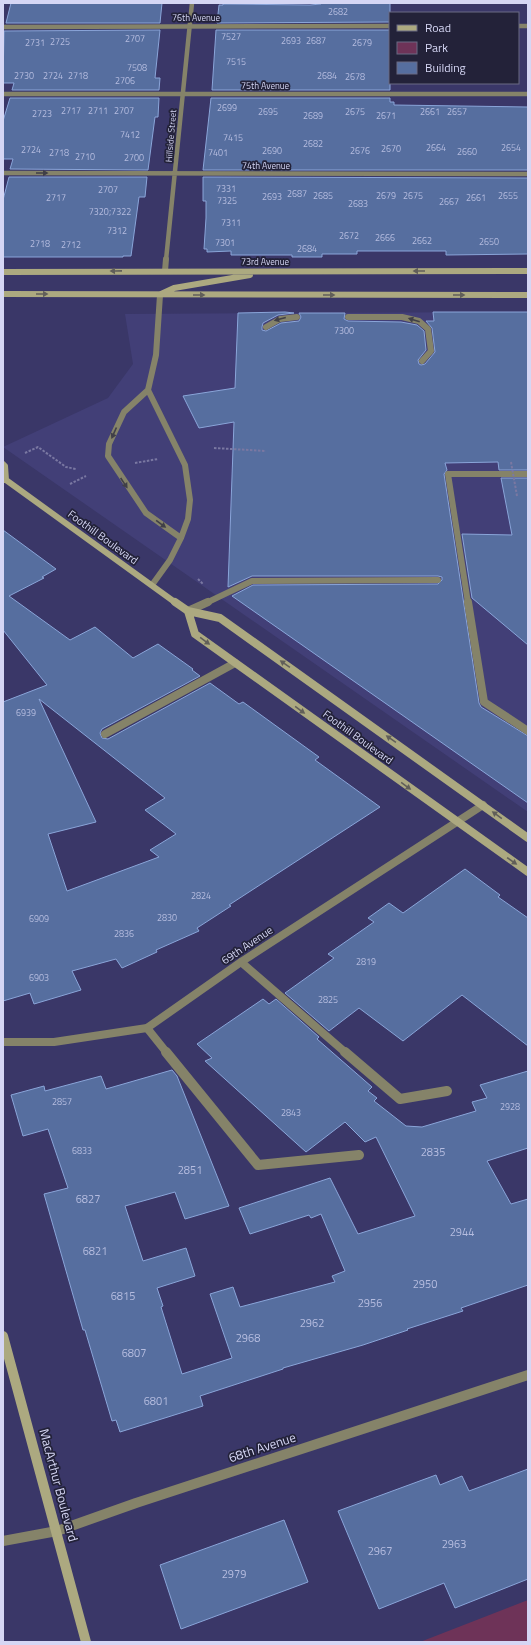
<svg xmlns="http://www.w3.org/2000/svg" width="531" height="1645" font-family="'Titillium Web',sans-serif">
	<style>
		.built { fill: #423f77 }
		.green { fill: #6e3358 }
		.building { fill: #566e9f; stroke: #8aa5d9; fill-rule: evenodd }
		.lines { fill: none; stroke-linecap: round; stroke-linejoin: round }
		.path { stroke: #7a78a2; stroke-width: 2; stroke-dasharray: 2.5 1.5; stroke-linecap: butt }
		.lane-far2 { stroke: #858369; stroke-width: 6 }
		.lane-far1 { stroke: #858369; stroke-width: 8 }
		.lane { stroke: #858369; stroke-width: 10 }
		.street-far3 { stroke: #858369; stroke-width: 4.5 }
		.street-far2 { stroke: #858369; stroke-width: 6 }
		.street-far1 { stroke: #858369; stroke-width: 8 }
		.street { stroke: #858369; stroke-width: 10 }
		.secondary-far2 { stroke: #aca980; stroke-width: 6 }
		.secondary-far1 { stroke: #aca980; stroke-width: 8 }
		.secondary { stroke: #aca980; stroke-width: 10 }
		.path-bridge { stroke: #7a78a2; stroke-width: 2; stroke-dasharray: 2.5 1.5; stroke-linecap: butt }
		.oneway { fill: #403f47 }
		.oneway2 { fill: #615f59 }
		.labels { text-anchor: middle; stroke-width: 3.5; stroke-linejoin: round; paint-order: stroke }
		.number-label { font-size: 9px; fill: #b5bcdf }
		.far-street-label { font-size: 9px; fill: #d5d6f4; stroke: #232239 }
		.street-label { font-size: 11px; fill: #d5d6f4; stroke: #232239 }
		.near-number-label { font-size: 11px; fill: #b5bcdf }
		.near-street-label { font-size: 13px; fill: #d5d6f4; stroke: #232239 }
	</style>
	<rect width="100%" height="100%" fill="#3a3768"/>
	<path class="built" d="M528,312V812L3,447L108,398L133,364L125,314Z"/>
	<path class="green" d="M528,1600V1642H420Z"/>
	<path class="building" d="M11,3H162L160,23H6Z
		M321,3H390V22L217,23L219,5H223V4L310,5L321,4Z
		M160,30L155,78H160L159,90H12L14,83H3L4,31Z
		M216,30H390V90H212Z
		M10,98H159L158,117H155L148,170L10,169L13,159H3V121Z
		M211,98H390V102H394V105L528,107V170H203Z
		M9,177H147L145,197H139L131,256H123V257H3V200Z
		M203,177L528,178V254L446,255V251H357V254H322V257H292V255H231V251L207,252V249H204L206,218V201H203Z
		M285,312L294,313L278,315L263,323L262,327V330L266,331L281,323L299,321L301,317L299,313H345L344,319L348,321L401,322L417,325L424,331L426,350L418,360L419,364L421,365L425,364L435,352L432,328L426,321H434L433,312H528V470H499L498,462L445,463L447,470L444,474L479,703L481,707L528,736V803L232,596L253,585L438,584L442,580V577L438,576H252L228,587L234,422L199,428L183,396L235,388L238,313Z
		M501,478H528V645L472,598L462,534L512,535Z
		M3,530L56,569L42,577L44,578L9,596L70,640L95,627L133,658L158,644L193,669L192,670L200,676L102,729L100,733L102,738L108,739L210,683L239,704L243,702L319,757L315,760L380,807L229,905L231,906L197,928L199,931L156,950L157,952L122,968L116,959L72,971L81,990L34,1004L30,993L3,1001V702L47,685L3,630ZM39,699L165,798L145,810L176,834L150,850L159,857L67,891L48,834L96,822Z
		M465,869L500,895L498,897L528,918V1046L462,995L403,1041L359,1008L329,1031L285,993L334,958L328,954L374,922L368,918L389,903L403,913Z
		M263,999L269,1004L276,999L319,1037L317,1039L372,1087L368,1091L377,1098L374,1101L406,1126L422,1127L476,1111L472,1102L487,1098L480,1085L528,1071V1148L487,1161L511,1204L528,1199V1285L461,1308L463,1311L407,1329L408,1330L363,1345L283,1368V1369L200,1396L203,1406L120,1432L116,1420L112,1421L85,1330H83L44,1194L68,1188L48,1129L23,1136L11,1095L44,1086L45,1091L101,1076L106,1089L172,1070L177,1076L229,1206L185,1219L175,1192L125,1206L143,1261L186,1248L195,1276L157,1288L163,1306L161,1307L182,1374L232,1358L210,1294L233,1287L240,1307L335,1282L332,1276L345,1271L321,1214L311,1218L309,1215L250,1234L239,1208L330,1178L358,1234L415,1216L376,1137L365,1142L345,1122L306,1152L205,1061L212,1058L197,1044Z
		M528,1469V1579L455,1608L444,1583L379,1609L338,1511L436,1475L440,1485L462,1476L469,1491Z
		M284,1520L308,1582L181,1629L160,1565Z"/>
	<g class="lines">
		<path class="path" d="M214,448L266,451
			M25,453L38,447L66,467L76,469
			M135,463L158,459
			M70,484L86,476
			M198,579L203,584"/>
		<path class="lane-far2" d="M160,295L156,355L148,390L124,412L109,444L108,456L146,513L181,538
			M348,317H402L419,321L428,329L431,351L422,361
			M266,327L280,319L297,317
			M148,390L185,465L190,500L188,519L181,538L170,560L152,585
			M206,603L252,581L438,580
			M468,603L448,474H528"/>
		<path class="lane-far1" d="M468,602L484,702L528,731
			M188,611L208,602
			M105,734L235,663
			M241,962L346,1053
			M147,1028L167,1053"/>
		<path class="lane" d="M166,1052L258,1165L359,1155
			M345,1052L400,1099L447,1091"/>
		<path class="street-far3" d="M518,26H528
			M3,27L390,26
			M3,94H528
			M3,173L528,174
			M166,260L192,3"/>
		<path class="street-far2" d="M165,271L166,259"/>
		<path class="street-far1" d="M3,1042H54L147,1028L241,962L483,805"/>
		<path class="street" d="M3,1541L57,1531L136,1503L528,1375"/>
		<path class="secondary-far2" d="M3,272L528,271
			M3,294L528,295
			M161,294L174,288L250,275
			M3,464L5,466L6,480
			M3,480H6L176,603"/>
		<path class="secondary-far1" d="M175,602L188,611L220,618L528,838
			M188,611L195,634L528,872"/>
		<path class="secondary" d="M3,1336L86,1642"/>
		<path class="path-bridge" d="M511,462L517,496"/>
	</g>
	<defs><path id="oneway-solid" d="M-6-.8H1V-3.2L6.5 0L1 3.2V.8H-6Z"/></defs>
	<g class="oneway">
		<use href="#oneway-solid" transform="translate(42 173)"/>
		<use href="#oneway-solid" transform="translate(280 319) rotate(165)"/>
		<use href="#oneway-solid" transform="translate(414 320) rotate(-163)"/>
		<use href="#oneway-solid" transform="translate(114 433) rotate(114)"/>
		<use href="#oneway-solid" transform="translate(124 483) rotate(56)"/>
		<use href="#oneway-solid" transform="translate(161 524) rotate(36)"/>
	</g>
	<g class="oneway2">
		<use href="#oneway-solid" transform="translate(116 271) rotate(179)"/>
		<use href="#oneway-solid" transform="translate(419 271) rotate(-180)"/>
		<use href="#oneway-solid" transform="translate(42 294)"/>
		<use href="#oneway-solid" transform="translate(199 295)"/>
		<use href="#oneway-solid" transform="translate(329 295)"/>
		<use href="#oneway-solid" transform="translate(459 295)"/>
		<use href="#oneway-solid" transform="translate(205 641) rotate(36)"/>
		<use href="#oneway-solid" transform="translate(285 664) rotate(-145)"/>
		<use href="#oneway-solid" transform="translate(300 710) rotate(36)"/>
		<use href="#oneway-solid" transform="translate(391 739) rotate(-145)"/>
		<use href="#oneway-solid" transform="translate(406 786) rotate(36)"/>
		<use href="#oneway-solid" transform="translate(497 815) rotate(-144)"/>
		<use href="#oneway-solid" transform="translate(512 861) rotate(35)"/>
	</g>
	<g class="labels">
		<g class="number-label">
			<text x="338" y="15">2682</text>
			<text x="231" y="40">7527</text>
			<text x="135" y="42">2707</text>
			<text x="291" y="44">2693</text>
			<text x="316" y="44">2687</text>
			<text x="60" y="45">2725</text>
			<text x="35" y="46">2731</text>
			<text x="362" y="46">2679</text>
			<text x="236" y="65">7515</text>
			<text x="137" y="71">7508</text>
			<text x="24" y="79">2730</text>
			<text x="53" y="79">2724</text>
			<text x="78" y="79">2718</text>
			<text x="327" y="79">2684</text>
			<text x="355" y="80">2678</text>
			<text x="125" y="84">2706</text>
			<text x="227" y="111">2699</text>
			<text x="71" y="114">2717</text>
			<text x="98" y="114">2711</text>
			<text x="124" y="114">2707</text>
			<text x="268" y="115">2695</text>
			<text x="355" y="115">2675</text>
			<text x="430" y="115">2661</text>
			<text x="457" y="115">2657</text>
			<text x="42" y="117">2723</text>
			<text x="313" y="119">2689</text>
			<text x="386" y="119">2671</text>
			<text x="130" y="138">7412</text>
			<text x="233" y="141">7415</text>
			<text x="313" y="147">2682</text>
			<text x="436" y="151">2664</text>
			<text x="511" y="151">2654</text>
			<text x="391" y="152">2670</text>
			<text x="31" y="153">2724</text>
			<text x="272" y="154">2690</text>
			<text x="360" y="154">2676</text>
			<text x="467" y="155">2660</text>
			<text x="59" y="156">2718</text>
			<text x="218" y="156">7401</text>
			<text x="85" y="160">2710</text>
			<text x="134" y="161">2700</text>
			<text x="226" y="192">7331</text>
			<text x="108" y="193">2707</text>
			<text x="297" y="197">2687</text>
			<text x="323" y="199">2685</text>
			<text x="386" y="199">2679</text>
			<text x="413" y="199">2675</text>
			<text x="508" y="199">2655</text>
			<text x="272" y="200">2693</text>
			<text x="56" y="201">2717</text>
			<text x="476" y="201">2661</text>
			<text x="227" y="204">7325</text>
			<text x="449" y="205">2667</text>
			<text x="358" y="207">2683</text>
			<text x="110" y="215">7320;7322</text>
			<text x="231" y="226">7311</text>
			<text x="117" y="234">7312</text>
			<text x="349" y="239">2672</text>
			<text x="385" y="241">2666</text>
			<text x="422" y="244">2662</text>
			<text x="489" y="245">2650</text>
			<text x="225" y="246">7301</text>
			<text x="40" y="247">2718</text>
			<text x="71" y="248">2712</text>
			<text x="307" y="252">2684</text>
			<text x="344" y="334">7300</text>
			<text x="26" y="716">6939</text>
			<text x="201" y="899">2824</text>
			<text x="167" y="921">2830</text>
			<text x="39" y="922">6909</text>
			<text x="124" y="937">2836</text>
			<text x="366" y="965">2819</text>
			<text x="39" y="981">6903</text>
			<text x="328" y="1003">2825</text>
			<text x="62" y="1105">2857</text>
			<text x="510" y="1110">2928</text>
			<text x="291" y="1116">2843</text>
			<text x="82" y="1154">6833</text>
		</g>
		<g class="far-street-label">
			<text x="196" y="21">76th Avenue</text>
			<text x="265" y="89">75th Avenue</text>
			<text transform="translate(171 136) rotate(-85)" y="3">Hillside Street</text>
			<text x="266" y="169">74th Avenue</text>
			<text x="265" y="265">73rd Avenue</text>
		</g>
		<g class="street-label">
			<text transform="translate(103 537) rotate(36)" y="4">Foothill Boulevard</text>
			<text transform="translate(358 737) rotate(36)" y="4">Foothill Boulevard</text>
			<text transform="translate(247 945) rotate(-34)" y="4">69th Avenue</text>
		</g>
		<g class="near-number-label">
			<text x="433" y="1156">2835</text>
			<text x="190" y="1174">2851</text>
			<text x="88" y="1203">6827</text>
			<text x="462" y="1236">2944</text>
			<text x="95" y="1255">6821</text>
			<text x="425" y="1288">2950</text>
			<text x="123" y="1300">6815</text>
			<text x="370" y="1307">2956</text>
			<text x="312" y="1327">2962</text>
			<text x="248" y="1342">2968</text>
			<text x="134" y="1357">6807</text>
			<text x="156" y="1405">6801</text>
			<text x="454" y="1548">2963</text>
			<text x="380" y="1555">2967</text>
			<text x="234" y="1578">2979</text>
		</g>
		<g class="near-street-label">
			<text transform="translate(262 1447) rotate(-18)" y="5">68th Avenue</text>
			<text transform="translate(59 1485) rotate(75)" y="5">MacArthur Boulevard</text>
		</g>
	</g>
	<rect width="531" height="1645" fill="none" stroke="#d5d6f4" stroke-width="8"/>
	<rect x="389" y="12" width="130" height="72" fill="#232239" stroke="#6a6a84"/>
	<rect x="397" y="25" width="20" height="6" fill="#aca980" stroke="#6a6a84"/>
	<text x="425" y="32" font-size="12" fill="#d5d6f4">Road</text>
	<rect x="397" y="42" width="20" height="12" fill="#6e3358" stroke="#6a6a84"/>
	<text x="425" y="52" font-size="12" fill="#d5d6f4">Park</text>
	<rect x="397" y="62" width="20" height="12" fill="#566e9f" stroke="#6a6a84"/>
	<text x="425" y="72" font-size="12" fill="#d5d6f4">Building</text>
</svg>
